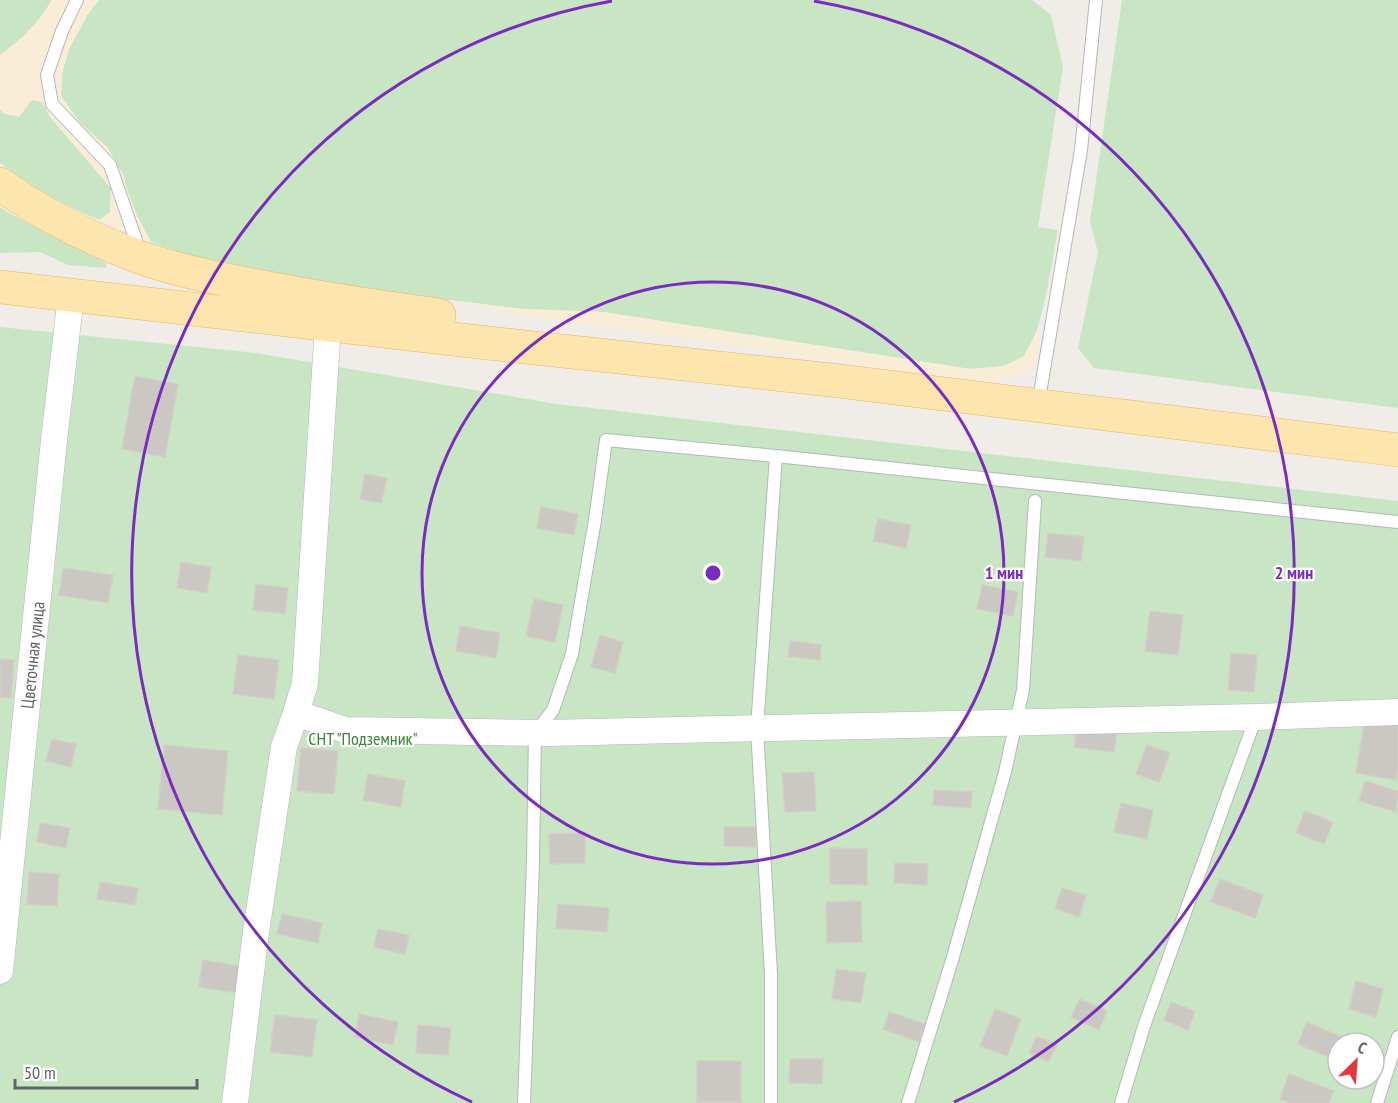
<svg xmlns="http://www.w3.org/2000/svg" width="1398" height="1103" font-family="'PT Sans Narrow',sans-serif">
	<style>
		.green { fill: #c8e6c4; fill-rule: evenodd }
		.sand { fill: #faedd7 }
		.building { fill: #cbc7c3; stroke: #d4cec5; stroke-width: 1.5 }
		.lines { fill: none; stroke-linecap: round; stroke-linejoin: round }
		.lane-casing { stroke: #b4b7bb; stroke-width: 14 }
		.street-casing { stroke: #b4b7bb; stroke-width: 27 }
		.primary-casing { stroke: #eeb461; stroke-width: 34 }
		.lane { stroke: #fff; stroke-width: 12 }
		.street { stroke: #fff; stroke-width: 26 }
		.primary { stroke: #fde6ae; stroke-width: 33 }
		.ring { fill: none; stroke: #7b2cbf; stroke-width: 3 }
		.labels { text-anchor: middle; stroke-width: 4.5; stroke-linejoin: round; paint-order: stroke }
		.street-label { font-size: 18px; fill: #5e6366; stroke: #fff }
		.park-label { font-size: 18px; fill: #3e8438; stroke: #fff }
		.centre { fill: #7b2cbf; stroke: #fff; stroke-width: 3 }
		.ring-label { font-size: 18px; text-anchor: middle; font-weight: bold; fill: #7b2cbf; stroke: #fff; stroke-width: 4.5; stroke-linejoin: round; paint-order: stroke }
	</style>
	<rect width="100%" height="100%" fill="#f0ece7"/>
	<path class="green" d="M0,0H52C39,22 21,41 0,55Z
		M99,0H1032L1051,15L1063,67L1038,227L1058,230C1053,256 1041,340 1024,356C1011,369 986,368 970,369L603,312L522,309L317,284L203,260L151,242L137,216L127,190L123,175L108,148L80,123L61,96L62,73L69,49L88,14Z
		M1122,0H1398V408L1094,368L1078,348L1098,252L1090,222Z
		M32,100L42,102L51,118L111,188L110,212L100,220C64,206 31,186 0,163V109L5,114Z
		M0,207L9,213L106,263V268L68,265L40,252L0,253Z
		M0,327L256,353L557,404L1398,501V1103H0ZM1338,1043H1374V1079H1338Z"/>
	<path class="sand" d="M52,0H99L88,14L69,49L62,73L61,96L80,123L108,148L123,175L127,190L137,216L151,242L100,220L110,212L111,188L51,118L42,102L32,100L19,117L5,114L0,109V55C21,41 39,22 52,0Z
		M442,299L522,309L603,312L970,369L1004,366L1024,356L1038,329L1041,341L1031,369L1011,378L980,384L709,341L559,321Z"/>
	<path class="building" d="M135,376L178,384L165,457L122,449Z
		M365,474L387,478L381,503L360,499Z
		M541,507L578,514L574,535L537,528Z
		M878,519L911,525L906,548L873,541Z
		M1048,533L1084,537L1081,561L1045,557Z
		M181,562L211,567L207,593L177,588Z
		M63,568L113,575L108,603L59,595Z
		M256,584L288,588L285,614L253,610Z
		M982,585L1018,592L1013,616L977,609Z
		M534,599L563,605L555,642L526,636Z
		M1150,611L1183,615L1178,655L1145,651Z
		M460,626L500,633L496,658L456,651Z
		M600,635L623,642L615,673L591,667Z
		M790,641L821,645L820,660L788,656Z
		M1231,653L1257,655L1254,692L1228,690Z
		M238,655L279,660L274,699L233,694Z
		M0,659L14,660L11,698L0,697Z
		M1365,719L1398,725V768L1396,780L1356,773Z
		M1077,725L1117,730L1114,752L1074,747Z
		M52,739L76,744L71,767L46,761Z
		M164,745L228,751L222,815L158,809Z
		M1147,745L1170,753L1159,782L1136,774Z
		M301,748L338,751L334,794L297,791Z
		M814,772L816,811L785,812L782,773Z
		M368,774L405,781L401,807L363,800Z
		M1365,781L1398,791L1396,812L1359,801Z
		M934,790L972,792L971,808L933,805Z
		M1121,803L1153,810L1147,839L1114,832Z
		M1305,811L1333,822L1324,844L1296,833Z
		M40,823L70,828L66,848L37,842Z
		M724,827H756V847L724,846Z
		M585,833V863L550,864L549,834Z
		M830,848L867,849V885L830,884Z
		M895,863L928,864L927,885L894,883Z
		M29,872L59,874L57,906L27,904Z
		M1220,879L1263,895L1255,918L1211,902Z
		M100,882L138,888L135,905L97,899Z
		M1062,888L1086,895L1079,917L1055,908Z
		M861,901L862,942L827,943L826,902Z
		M558,904L609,908L607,932L556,928Z
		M282,914L322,923L318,943L277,934Z
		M378,929L409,935L405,954L374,947Z
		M203,960L240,966L236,993L199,987Z
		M836,969L866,973L861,1003L832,999Z
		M1356,981L1383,989L1376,1017L1349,1009Z
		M1080,999L1107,1011L1099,1030L1071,1017Z
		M1171,1002L1195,1011L1188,1030L1164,1020Z
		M995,1009L1021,1019L1007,1056L980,1046Z
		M889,1012L925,1024L919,1042L883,1029Z
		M359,1014L398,1022L393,1045L355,1037Z
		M275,1015L317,1020L312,1057L270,1052Z
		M1307,1022L1355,1043H1338V1061L1298,1044Z
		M418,1025L451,1028L448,1055L416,1053Z
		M1037,1036L1057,1045L1048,1062L1029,1053Z
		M790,1059H823L822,1084L789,1083Z
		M697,1061H741V1102H697Z
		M1289,1074L1334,1091L1329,1103H1290L1280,1099Z"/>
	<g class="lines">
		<g class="lane-casing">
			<path id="lane" d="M77,0L62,31L47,75L52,104L110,165L140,252
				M1038,405L1081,150L1096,0
				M524,1103L533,862L535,733L553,710L572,654L595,520L606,440L776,456L1398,522
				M771,1103V974L757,728L776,456
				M908,1103L953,957L1005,772L1023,690L1035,501
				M1121,1103L1144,1026L1256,717
				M1377,1103L1398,1037"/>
		</g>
		<g class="street-casing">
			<path id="street" d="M296,713L345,730L548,733L1256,717L1398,712
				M0,971L54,440L71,296
				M235,1103L256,932L284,747L296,713L305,683L328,325"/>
		</g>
		<g class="primary-casing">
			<path id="primary" d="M0,184C42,214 93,240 142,258C179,271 219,279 258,286C318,298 378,307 439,315
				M0,287L479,342L831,380L1398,450"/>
		</g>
		<use href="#lane" class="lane"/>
		<use href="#street" class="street"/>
		<use href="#primary" class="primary"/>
	</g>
	<g class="ring">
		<circle cx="713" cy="573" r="291"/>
		<path d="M472 1102A581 581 0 0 1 612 1M814 1A581 581 0 0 1 954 1102"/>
	</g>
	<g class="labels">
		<g class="street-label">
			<text transform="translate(33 655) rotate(-84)" y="6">Цветочная улица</text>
		</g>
		<g class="park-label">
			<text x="363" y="745">СНТ "Подземник"</text>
		</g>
	</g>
	<circle cx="713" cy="573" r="9" class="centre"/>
	<g class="ring-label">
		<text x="1004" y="579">1 мин</text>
		<text x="1294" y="579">2 мин</text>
	</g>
	<g transform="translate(1356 1061) rotate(25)"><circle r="28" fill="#ffffff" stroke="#bfc1c2" stroke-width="1.5"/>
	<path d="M0-4.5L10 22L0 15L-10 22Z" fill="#e53740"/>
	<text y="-9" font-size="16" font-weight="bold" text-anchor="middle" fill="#5e6366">С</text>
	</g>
	<path d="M15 1079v9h182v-9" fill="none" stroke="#5e6366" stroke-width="3"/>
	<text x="24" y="1079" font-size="18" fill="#5e6366" stroke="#ffffff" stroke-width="4.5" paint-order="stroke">50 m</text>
</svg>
